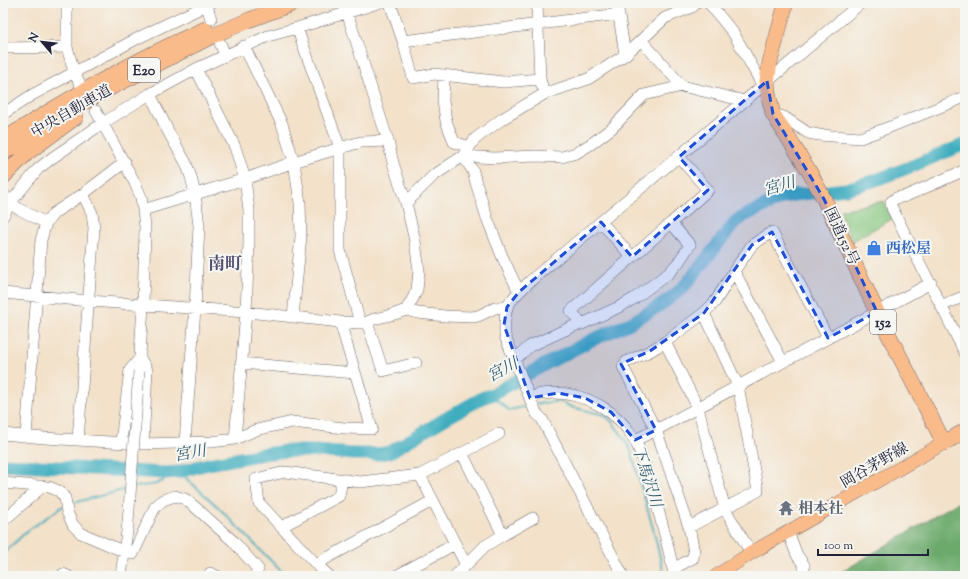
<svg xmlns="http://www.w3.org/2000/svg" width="968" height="579" font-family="'Sorts Mill Goudy','Noto Serif JP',serif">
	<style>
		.green { fill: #85c57d; stroke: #54745c }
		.forest { fill: #6caa6c; stroke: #476654 }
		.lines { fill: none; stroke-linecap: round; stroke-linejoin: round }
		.stream { stroke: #40adbf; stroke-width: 2 }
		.river { stroke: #40adbf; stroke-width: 13 }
		.minor-casing { stroke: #6b656d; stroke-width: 12 }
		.major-casing { stroke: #6b656d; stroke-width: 14 }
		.highway-casing { stroke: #6b656d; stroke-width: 16 }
		.minor { stroke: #fff; stroke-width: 11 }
		.major { stroke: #fabb8b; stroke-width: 13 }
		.highway { stroke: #fabb8b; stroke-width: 15 }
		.minor-bridge-casing { stroke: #6b656d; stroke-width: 12; stroke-linecap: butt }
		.minor-bridge { stroke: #fff; stroke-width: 11 }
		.marked { fill: #1d4ed8; fill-opacity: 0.2; stroke: #1d4ed8; stroke-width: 3; stroke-dasharray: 8 5; stroke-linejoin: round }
		.labels { text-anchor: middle; stroke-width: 4; stroke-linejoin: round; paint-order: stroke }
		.shield { fill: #f6f6f2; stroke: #626272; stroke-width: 1 }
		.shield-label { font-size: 14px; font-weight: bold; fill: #22223b }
		.street-label { font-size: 15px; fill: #22223b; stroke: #f6f6f2 }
		.shop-label { font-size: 15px; font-weight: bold; fill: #366cbe; stroke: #f6f6f2; text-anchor: start }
		.worship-label { font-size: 15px; font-weight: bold; fill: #5b616d; stroke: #f6f6f2; text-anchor: start }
		.water-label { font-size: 16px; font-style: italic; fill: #2e5a70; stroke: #f6f6f2 }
		.quarter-label { font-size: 17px; font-weight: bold; fill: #524e72; stroke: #f6f6f2 }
	</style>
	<rect width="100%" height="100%" fill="#f6f6f2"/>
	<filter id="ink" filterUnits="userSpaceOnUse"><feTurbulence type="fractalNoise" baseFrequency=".025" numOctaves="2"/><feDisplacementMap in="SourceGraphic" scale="8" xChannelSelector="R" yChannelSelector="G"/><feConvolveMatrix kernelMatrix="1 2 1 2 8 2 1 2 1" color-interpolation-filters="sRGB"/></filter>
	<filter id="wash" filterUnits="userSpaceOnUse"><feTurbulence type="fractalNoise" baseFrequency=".012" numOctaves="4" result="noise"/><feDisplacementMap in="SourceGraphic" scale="16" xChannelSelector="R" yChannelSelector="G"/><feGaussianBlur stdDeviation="0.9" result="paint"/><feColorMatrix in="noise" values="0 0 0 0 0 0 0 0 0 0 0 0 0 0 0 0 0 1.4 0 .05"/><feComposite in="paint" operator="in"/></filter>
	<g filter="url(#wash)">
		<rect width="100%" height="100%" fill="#f3e1c9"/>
		<path class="green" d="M884,201L892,219L852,241L842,218L841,210Z"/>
		<path class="forest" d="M965,498V576H839L840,573Z"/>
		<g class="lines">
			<path class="stream" d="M491,395L509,410L529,406
				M537,404L560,401L571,407L605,415L613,423L624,438L631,451L654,532L663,570V576
				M184,471L186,478L218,507L286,576
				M135,487L156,484L163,481L165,473
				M69,504L127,489
				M3,554L27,531L63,506"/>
			<path class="river" d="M3,464L165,473L178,472L208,464L225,461L263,454L286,451H318L354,454H379L390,452L443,420L484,397L491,395L546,364L592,340L630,323L659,306L677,293L686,284L729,230L736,221L744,216L782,198L794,195L846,189L873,181L910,167L965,144"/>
		</g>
	</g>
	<g filter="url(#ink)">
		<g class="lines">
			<g class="minor-casing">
				<path id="minor" d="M67,3V47L74,72L80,84
					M206,3L211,19
					M390,3L403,41L413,78L434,74L503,82L540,79
					M537,3L540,79L542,86
					M617,3L625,55
					M709,3L734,34L763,86
					M297,28L340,148V250L360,323
					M641,40L682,86
					M403,41L619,14
					M220,43L225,55
					M244,46L282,124L294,162L300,203L301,236L293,317
					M3,48L67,47
					M196,69L235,147L245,179L249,210V242L246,312L235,439
					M444,75L443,101L446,121L454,142L469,147
					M150,94L169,133L186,163L191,177L195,194L199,226L195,309L185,442
					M96,111L135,183L141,197L143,210L145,227L143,305L139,371
					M3,114L32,95L140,37L211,3
					M773,114L784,117L808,133L819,135L860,138L890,127L965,97
					M463,156L494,158L535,156L562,157L576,153L591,144L612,128L644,95L682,86L745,101
					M463,156L473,171L476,183L487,218L502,256L519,292
					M965,170L906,196L896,198L891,202L892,208L965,353
					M3,194L17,208L46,223
					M406,203L433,176L463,156L475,139L502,119L544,94L588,79L625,55L665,18L692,7L696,3
					M143,210L245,179L294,162L340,148L361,142L388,141
					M3,216L11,202L38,169L52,158L103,123L150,94L196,69L268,36L297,28L378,3
					M601,222L632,257
					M734,271L783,362
					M3,293L89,301L246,312L340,322L360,323L367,322L374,319L395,314L406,310L412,300L417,290L419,271L415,241L406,203L393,163L388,141L344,3
					M941,306L965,296
					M406,310L418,313L445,316L472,317L478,316L495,308L507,307
					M367,322L383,371L416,363
					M582,324L571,311L671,223
					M665,342L698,408L725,509L751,553
					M514,360L530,346L576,325L582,324L619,307L635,298L669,273L678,263L690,245L671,223L708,190L679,157
					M241,363L355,373
					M530,398C533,397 537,395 541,394C545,393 549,394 553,393C586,393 618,411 634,439C642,452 646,471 651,486C660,515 668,544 674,574
					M3,434L44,438L143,444L211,442L235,439L256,430L292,422L344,428L372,429L340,322
					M26,436L41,240L46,223L54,213L83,194L125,162
					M78,440L94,228L92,213L83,194
					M635,440L656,430L931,283
					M121,442L130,370L140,358L147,370L143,444
					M462,453L503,535
					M420,475L466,565
					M3,483L49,487L59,491L65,498L67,512L73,525L81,533L125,552L133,554L155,507L163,500L175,496L185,499L195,507L233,541L258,569L255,576
					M3,521L43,486
					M281,527L339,496L342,480
					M689,527L758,491L738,386L704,313
					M788,532L797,555L804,565V576
					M316,564L432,501
					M673,569L693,558L694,552L689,527L662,447L656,430L623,367L626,362L650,351L665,342L704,313L715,302L734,271L752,245L772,232L828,338
					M210,573L217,576
					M63,574L68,576
					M121,576L128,523
					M329,576L316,564L259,503L256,479L285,472L360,482L420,475L499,434
					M396,576L455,544
					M455,576L485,546L503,535L533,518
					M623,576L542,419L537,414L534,409L505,336C505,327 504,317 507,308C511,295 548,266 560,256L861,3"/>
			</g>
			<g class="major-casing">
				<path id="major" d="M716,576L751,553L944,443"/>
			</g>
			<g class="highway-casing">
				<path id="highway" d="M786,3L770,62L767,81L768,93L773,114L809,171L824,199L877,312L944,443L965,431
					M3,140C68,99 134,60 205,29
					M3,153L54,120L102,92L212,36L249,20L294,3
					M3,177L27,153L76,117"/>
			</g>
			<use href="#minor" class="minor"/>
			<use href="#major" class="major"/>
			<use href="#highway" class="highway"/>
			<g class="minor-bridge-casing">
				<path id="minor-bridge" d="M128,523L139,371"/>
			</g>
			<use href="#minor-bridge" class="minor-bridge"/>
		</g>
	</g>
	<path class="marked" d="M767,81L773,114L824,199L877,312L828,338L772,232L752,245L704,313L650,351L621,364L656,430L635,440L611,412L585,398L558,393L530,398L504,325L507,307L519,292L601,222L632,257L708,190L679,157Z"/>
	<defs>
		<g id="shop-bare" transform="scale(1.2)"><path d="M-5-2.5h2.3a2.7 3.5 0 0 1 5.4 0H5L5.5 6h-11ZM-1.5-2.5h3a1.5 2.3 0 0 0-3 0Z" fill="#3f7fe0" stroke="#f6f6f2" stroke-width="2.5" paint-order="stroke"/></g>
		<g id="temple-bare" transform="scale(1.2)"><path d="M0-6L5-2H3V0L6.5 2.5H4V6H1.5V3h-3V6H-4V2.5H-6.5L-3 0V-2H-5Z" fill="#6b7280" stroke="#f6f6f2" stroke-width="2.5" paint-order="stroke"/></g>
	</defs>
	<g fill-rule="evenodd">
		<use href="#shop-bare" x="874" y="248"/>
		<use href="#temple-bare" x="786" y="508"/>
	</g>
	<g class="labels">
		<g class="shield">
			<rect x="128" y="58" width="32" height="24" rx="3"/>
			<rect x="870" y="310" width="26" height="24" rx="3"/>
		</g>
		<g class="shield-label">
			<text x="144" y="75">E20</text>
			<text x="883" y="327">152</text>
		</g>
		<g class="street-label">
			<text transform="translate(71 111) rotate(-30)" y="5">中央自動車道</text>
			<text transform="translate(842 236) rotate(65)" y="5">国道152号</text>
			<text transform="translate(874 465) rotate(-30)" y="5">岡谷茅野線</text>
		</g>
		<g class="shop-label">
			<text x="886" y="253">西松屋</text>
		</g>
		<g class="worship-label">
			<text x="798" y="513">相本社</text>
		</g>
		<g class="water-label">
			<text transform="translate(779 185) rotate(-16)" y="6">宮川</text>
			<text transform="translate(502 369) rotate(-28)" y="6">宮川</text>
			<text transform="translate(190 452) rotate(-10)" y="6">宮川</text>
			<text transform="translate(648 476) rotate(72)" y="6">下馬沢川</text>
		</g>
		<g class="quarter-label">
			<text x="225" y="269">南町</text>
		</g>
	</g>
	<rect width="968" height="579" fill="none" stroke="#f6f6f2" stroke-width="16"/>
	<g transform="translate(42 42) rotate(298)" stroke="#f6f6f2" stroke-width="3" paint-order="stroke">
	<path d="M0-3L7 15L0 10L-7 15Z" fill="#22223b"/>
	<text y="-6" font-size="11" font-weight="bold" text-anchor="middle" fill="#22223b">N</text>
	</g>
	<path d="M818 549v6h110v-6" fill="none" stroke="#22223b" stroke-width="2"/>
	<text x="824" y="549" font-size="12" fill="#22223b" stroke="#f6f6f2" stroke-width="3" paint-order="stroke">100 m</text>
</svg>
